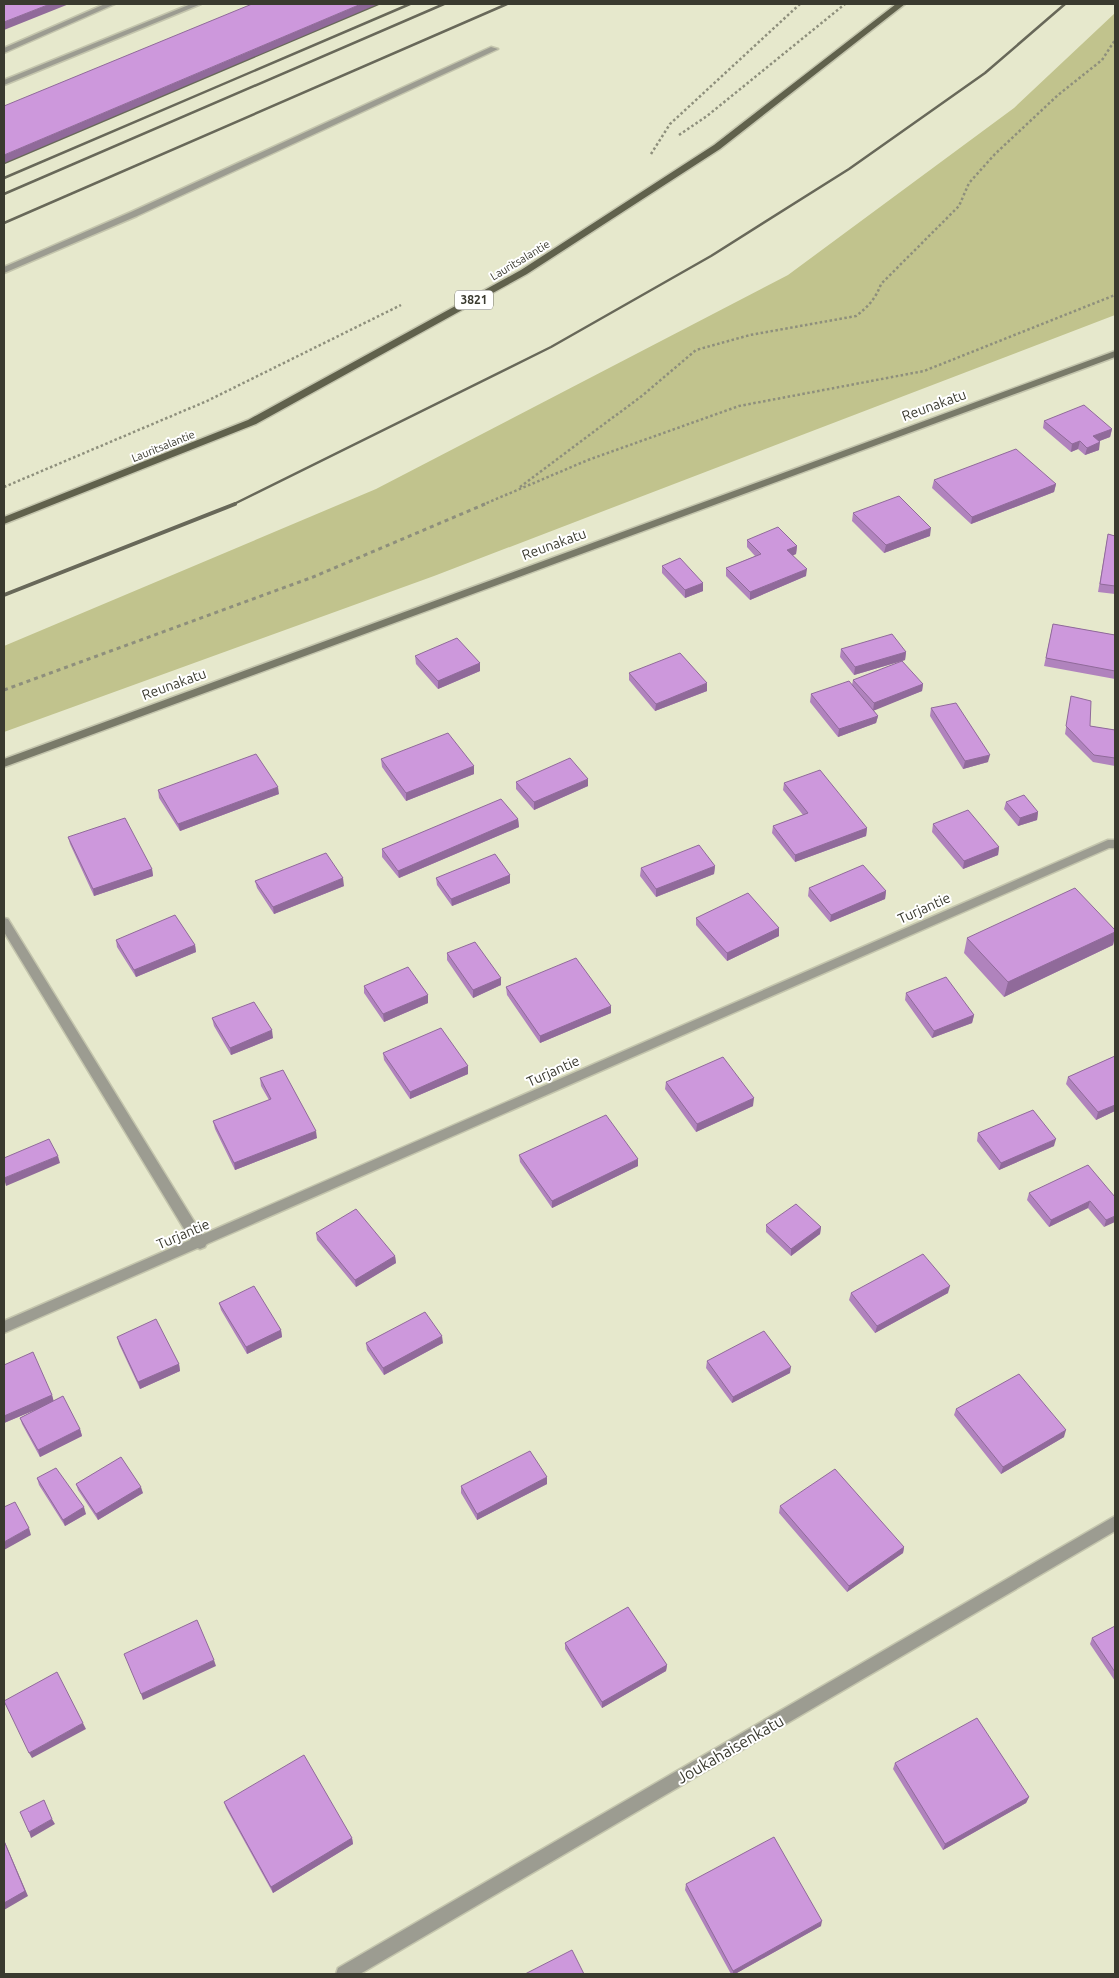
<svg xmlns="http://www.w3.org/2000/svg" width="1119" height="1978" font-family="Ubuntu,sans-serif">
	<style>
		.green { fill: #c1c38d }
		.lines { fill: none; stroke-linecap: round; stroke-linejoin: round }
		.lane-casing { stroke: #c4c5ad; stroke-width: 3 }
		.street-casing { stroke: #c4c5ad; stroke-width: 3 }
		.secondary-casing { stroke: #c4c5ad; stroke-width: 3 }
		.primary-casing { stroke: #c4c5ad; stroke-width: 3 }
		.path-far1 { stroke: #8e8f7c; stroke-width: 2.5; stroke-dasharray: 2.5 2.5; stroke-linecap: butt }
		.path { stroke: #8e8f7c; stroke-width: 3; stroke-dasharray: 4 4; stroke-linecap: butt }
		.lane { fill: #9c9c91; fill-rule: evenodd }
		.street { fill: #9c9c91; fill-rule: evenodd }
		.secondary { fill: #797a69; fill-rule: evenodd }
		.primary { fill: #60614c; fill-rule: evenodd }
		.rail-far1 { stroke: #686859; stroke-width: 2.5 }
		.rail { stroke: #686859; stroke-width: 4 }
		.wall { fill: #b083bd }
		.shaded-wall { fill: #906a9a }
		.building { fill: #cd98dc; stroke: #906a9a }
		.labels { text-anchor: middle; stroke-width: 4; stroke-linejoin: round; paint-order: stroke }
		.far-street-label { font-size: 11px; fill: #3a3a2f; stroke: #fff }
		.shield { fill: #fff; stroke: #75756d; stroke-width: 1 }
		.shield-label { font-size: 12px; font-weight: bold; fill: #3a3a2f }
		.street-label { font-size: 14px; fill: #3a3a2f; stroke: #fff }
		.near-street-label { font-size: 16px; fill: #3a3a2f; stroke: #fff }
	</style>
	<rect width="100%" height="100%" fill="#e6e8cc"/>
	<path class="green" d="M1115,13V315L434,576L4,732V646L376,489L788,275L1014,108Z"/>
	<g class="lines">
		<g class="lane-casing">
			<path id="lane" d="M105,4H115L4,53V48Z
				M191,4H201L4,85V80Z
				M491,47L498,49L137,216L4,273V267L131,212Z
				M4,918L8,919L205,1239L207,1243L205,1247L200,1249L195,1247L4,932Z"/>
		</g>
		<g class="street-casing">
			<path id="street" d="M1108,840H1115V848H1109L4,1333V1321Z
				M1115,1516V1531L360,1974H336L338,1968Z"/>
		</g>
		<g class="secondary-casing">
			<path id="secondary" d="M1115,351V357L4,767V759Z"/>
		</g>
		<g class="primary-casing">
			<path id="primary" d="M896,4H905L720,149L527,274L256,424L4,524V517L248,420L521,270L714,145Z"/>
		</g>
		<path class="path-far1" d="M679,135L707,116L845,4
			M651,154L670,124L800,4
			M4,487L207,401L401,305
			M520,487L643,395L696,350L750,335L856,316C868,307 876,298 881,284L959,206L969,183L995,154L1058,95L1102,60L1115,40
			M482,505L588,460L739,406L924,371L1115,295"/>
		<path class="path" d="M4,690L313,577L485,504"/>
		<use href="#lane" class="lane"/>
		<use href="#street" class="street"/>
		<use href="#secondary" class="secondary"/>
		<use href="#primary" class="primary"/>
		<path class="rail-far1" d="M4,163L378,4
			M4,178L410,4
			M4,194L444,4
			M4,223L507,4
			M232,505L551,347L711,256L849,169L985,73L1065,4"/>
		<path class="rail" d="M4,595L235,504"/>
	</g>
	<path class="wall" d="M1044,421L1112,429L1110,437L1099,441V450L1085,455L1078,449L1071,452L1043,428Z
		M934,480L1056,484L1054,492L971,524L932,488Z
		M853,513L930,536L884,553L852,521Z
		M1108,534L1115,536V594L1098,592Z
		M747,540L797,546L796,554L793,555L806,576L750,600L726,576V568L755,556L747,547Z
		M662,566L703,591L685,598L662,573Z
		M1053,624L1115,635V679L1044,666Z
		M841,649L906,652L905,660L854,675L840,657Z
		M415,656L480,663V671L438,689L416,664Z
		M629,673L707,691L655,711L629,680Z
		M853,680L923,684L922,691L873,710L878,716L876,723L838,737L810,702L811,694L852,685Z
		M1071,696L1090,726L1115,730V766L1093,762L1065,734Z
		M931,708L988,762L963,769L930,716Z
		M381,759L474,766V774L406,801L382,767Z
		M516,782L588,786L534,810L516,789Z
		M784,783L867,828L866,836L795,862L772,833L773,826L803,815L783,790Z
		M158,790L279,794L180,831L159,798Z
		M1006,802L1038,812L1037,820L1018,826L1004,809Z
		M518,819L519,827L399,878L382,857V849Z
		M933,824L999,847L998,855L963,869L932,832Z
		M68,837L152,869L153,876L94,896L70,844Z
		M715,866L714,874L656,897L640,876L641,868Z
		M510,875V883L452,906L437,885L436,878Z
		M255,881L344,886L274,914L257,888Z
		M809,888L886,891L885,899L830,922L808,896Z
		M696,918L779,928V936L727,961L696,925Z
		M1115,930V936L1113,945L1004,997L964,953L967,938Z
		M116,940L195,945L196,952L136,977L117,947Z
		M447,953L501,978V985L473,998L447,960Z
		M364,986L428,1003L384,1022L364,993Z
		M506,987L611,1006V1013L540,1043L507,995Z
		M906,993L974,1015L972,1023L932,1038L905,1000Z
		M212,1018L273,1038L231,1055L214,1026Z
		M383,1053L468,1066V1074L410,1099L384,1060Z
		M1115,1056V1111L1096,1120L1066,1084L1068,1077Z
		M260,1078L317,1138L235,1170L215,1129L213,1121L269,1100L261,1086Z
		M666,1082L753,1106L696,1132L665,1089Z
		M978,1133L1054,1146L999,1170L977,1141Z
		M519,1155L638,1166L552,1208L520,1162Z
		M1029,1193L1115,1197L1104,1227L1088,1208L1049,1227L1027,1200Z
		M766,1225L821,1227L820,1234L791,1256L766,1232Z
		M316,1233L395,1256L396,1263L356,1287L317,1240Z
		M851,1293H948L875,1333L849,1300Z
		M219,1303L281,1330L282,1337L247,1354L221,1310Z
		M117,1337L179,1364L180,1371L140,1389L119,1344Z
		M366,1343H443L384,1375L367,1350Z
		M707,1361L790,1373L732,1403L706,1368Z
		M4,1365L52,1395L53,1401L80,1429L82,1436L40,1457L22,1424L20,1418L37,1409L4,1423Z
		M956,1409L1064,1437L1001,1474L954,1415Z
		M37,1478L86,1514L65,1526L39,1485Z
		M76,1484L143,1493L98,1520L78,1490Z
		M547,1484L477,1520L461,1493V1486Z
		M780,1506L904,1547L903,1553L847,1592L779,1513Z
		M1115,1626V1681L1090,1644L1092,1638Z
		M565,1643L667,1665L666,1671L602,1708L565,1649Z
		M895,1763L1029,1797L1026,1803L943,1850L893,1769Z
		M224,1802L352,1838L353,1844L273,1893L226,1808Z
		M686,1884L821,1926L735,1974H731L685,1890Z"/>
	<path class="shaded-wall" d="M50,4H69L4,30V22Z
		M361,4H378L4,163V155Z
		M1112,429L1110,437L1092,444L1093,436Z
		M1080,441L1078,449L1071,452L1072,444Z
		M1100,442L1099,450L1085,455L1087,448Z
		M1056,484L1054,492L971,524L972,517Z
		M931,528L930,536L884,553L886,545Z
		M797,546L796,554L787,558V550Z
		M807,569L806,576L750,600V592Z
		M703,583V591L685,598V590Z
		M906,652L905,660L854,675L855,667Z
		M480,663V671L438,689V681Z
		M707,683V691L655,711L656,704Z
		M923,684L922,691L873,711L874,703Z
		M878,716L876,723L838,737L839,729Z
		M990,755L988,762L963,769L965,761Z
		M474,766V774L406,801V793Z
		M588,779V786L534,810V802Z
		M278,787L279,794L180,831L178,824Z
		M1038,812L1037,820L1018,826L1020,818Z
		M518,819L519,827L399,878L398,871Z
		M867,828L866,836L795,862V855Z
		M999,847L998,855L963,869L964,861Z
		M715,866L714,874L656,897V889Z
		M152,869L153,876L94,896L93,889Z
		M510,875V883L452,906L451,899Z
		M343,878L344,886L274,914L273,907Z
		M886,891L885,899L830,922L831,915Z
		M779,928V936L727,961V953Z
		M1115,932V936L1113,945L1004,997L1008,982Z
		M195,945L196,952L136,977L134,970Z
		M501,978V985L473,998V990Z
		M428,995V1003L384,1022L383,1014Z
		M611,1006V1013L540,1043V1036Z
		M974,1015L972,1023L932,1038L934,1031Z
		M272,1030L273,1038L231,1055L230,1048Z
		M468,1066V1074L410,1099V1092Z
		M754,1098L753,1106L696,1132L697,1124Z
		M1115,1105V1111L1096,1120L1098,1112Z
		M316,1131L317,1138L235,1170L234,1163Z
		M1056,1139L1054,1146L999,1170L1001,1163Z
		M58,1156L60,1163L6,1186L4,1178Z
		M638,1159V1166L552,1208V1201Z
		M1090,1201L1088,1208L1049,1227L1051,1220Z
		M1115,1216V1222L1104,1227L1106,1220Z
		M821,1227L820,1234L791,1256V1249Z
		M395,1256L396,1263L356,1287L355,1280Z
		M950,1286L948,1293L875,1333L877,1326Z
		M281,1330L282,1337L247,1354L246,1347Z
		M442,1336L443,1343L384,1375L383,1368Z
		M179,1364L180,1371L140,1389L138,1382Z
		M791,1367L790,1373L732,1403L733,1397Z
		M52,1395L54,1402L4,1423V1416Z
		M80,1429L82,1436L40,1457L38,1450Z
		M1066,1430L1064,1437L1001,1474L1003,1467Z
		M547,1477V1484L477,1520V1514Z
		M141,1487L143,1493L98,1520L96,1514Z
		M84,1507L86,1514L65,1526L63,1520Z
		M29,1528L31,1535L4,1550V1542Z
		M904,1547L903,1553L847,1592L849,1586Z
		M214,1660L216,1666L143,1700L141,1694Z
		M667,1665L666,1671L602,1708V1702Z
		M83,1723L86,1729L32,1758L29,1753Z
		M1029,1797L1026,1803L943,1850L945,1844Z
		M52,1819L55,1824L31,1838L29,1832Z
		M352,1838L353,1844L273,1893L271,1887Z
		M4,1840L28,1896L4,1910Z
		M822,1921L821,1926L735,1974H733V1971Z"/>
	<path class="building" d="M4,4H50L4,22Z
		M252,4H361L4,155V106Z
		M1084,405L1112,429L1093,436L1100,442L1087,448L1080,441L1072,444L1044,421Z
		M1016,449L1056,484L972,517L934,480Z
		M899,496L931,528L886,545L853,513Z
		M778,527L797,546L787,550L807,569L750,592L726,568L761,554L747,540Z
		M1108,534L1115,536V586L1100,584Z
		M680,558L703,583L685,590L662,566Z
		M1053,624L1115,635V671L1046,658Z
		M892,634L906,652L855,667L841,649Z
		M457,638L480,663L438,681L415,656Z
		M680,653L707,683L656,704L629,673Z
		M902,661L923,684L874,703L853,680Z
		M849,681L878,716L839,729L811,694Z
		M1071,696L1091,701L1090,726L1115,730V758L1094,755L1066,726Z
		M956,703L990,755L965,761L931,708Z
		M448,733L474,766L406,793L381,759Z
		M256,754L278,787L178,824L158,790Z
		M570,758L588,779L534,802L516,782Z
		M820,770L867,828L795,855L773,826L808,813L784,783Z
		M1024,795L1038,812L1020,818L1006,802Z
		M501,799L518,819L398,871L382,849Z
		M968,810L999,847L964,861L933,824Z
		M125,818L152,869L93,889L68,837Z
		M699,845L715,866L656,889L641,868Z
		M326,853L343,878L273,907L255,881Z
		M495,854L510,875L451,899L436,878Z
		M863,865L886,891L831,915L809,888Z
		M1075,888L1115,930V932L1008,982L967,938Z
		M748,893L779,928L727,953L696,918Z
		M175,915L195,945L134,970L116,940Z
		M475,942L501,978L473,990L447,953Z
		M576,958L611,1006L540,1036L506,987Z
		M408,967L428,995L383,1014L364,986Z
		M946,977L974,1015L934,1031L906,993Z
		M254,1002L272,1030L230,1048L212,1018Z
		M441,1028L468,1066L410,1092L383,1053Z
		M1115,1056V1105L1098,1112L1068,1077Z
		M723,1057L754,1098L697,1124L666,1082Z
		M283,1070L316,1131L234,1163L213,1121L271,1099L260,1078Z
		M1033,1110L1056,1139L1001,1163L978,1133Z
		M606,1115L638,1159L552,1201L519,1155Z
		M49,1139L58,1156L4,1178V1158Z
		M1088,1165L1115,1197V1216L1106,1220L1090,1201L1051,1220L1029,1193Z
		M796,1204L821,1227L791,1249L766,1225Z
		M356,1209L395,1256L355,1280L316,1233Z
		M923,1254L950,1286L877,1326L851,1293Z
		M254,1286L281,1330L246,1347L219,1303Z
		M425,1312L442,1336L383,1368L366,1343Z
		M156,1319L179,1364L138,1382L117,1337Z
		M764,1331L791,1367L733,1397L707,1361Z
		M33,1352L52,1395L4,1416V1365Z
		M1019,1374L1066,1430L1003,1467L956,1409Z
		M63,1396L80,1429L38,1450L20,1418Z
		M530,1451L547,1477L477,1514L461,1486Z
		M121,1457L141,1487L96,1514L76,1484Z
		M56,1468L84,1507L63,1520L37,1478Z
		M835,1469L904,1547L849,1586L780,1506Z
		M15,1502L29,1528L4,1542V1507Z
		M628,1607L667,1665L602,1702L565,1643Z
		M197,1620L214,1660L141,1694L124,1654Z
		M1115,1626V1672L1092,1638Z
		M57,1672L83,1723L29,1753L4,1701Z
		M977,1718L1029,1797L945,1844L895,1763Z
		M304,1755L352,1838L271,1887L224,1802Z
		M44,1800L52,1819L29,1832L20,1812Z
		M774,1837L822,1921L733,1971L686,1884Z
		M4,1841L25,1891L4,1903Z
		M572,1950L584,1974H525Z"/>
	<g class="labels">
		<g class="far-street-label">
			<text transform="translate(520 260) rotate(-31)" y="4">Lauritsalantie</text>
			<text transform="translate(163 446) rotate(-22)" y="4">Lauritsalantie</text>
		</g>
		<rect class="shield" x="455" y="290.5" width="38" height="19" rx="4"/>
		<g class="shield-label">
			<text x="474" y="304">3821</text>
		</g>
		<g class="street-label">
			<text transform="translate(934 405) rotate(-20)" y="5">Reunakatu</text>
			<text transform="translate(554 544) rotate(-20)" y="5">Reunakatu</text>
			<text transform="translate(174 684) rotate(-20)" y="5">Reunakatu</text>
			<text transform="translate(924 908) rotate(-24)" y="5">Turjantie</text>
			<text transform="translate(553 1071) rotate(-24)" y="5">Turjantie</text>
			<text transform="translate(183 1234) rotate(-23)" y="5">Turjantie</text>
		</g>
		<g class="near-street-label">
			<text transform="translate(730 1749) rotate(-30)" y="6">Joukahaisenkatu</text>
		</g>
	</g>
	<rect width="1119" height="1978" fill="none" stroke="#3a3a2f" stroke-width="10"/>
</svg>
